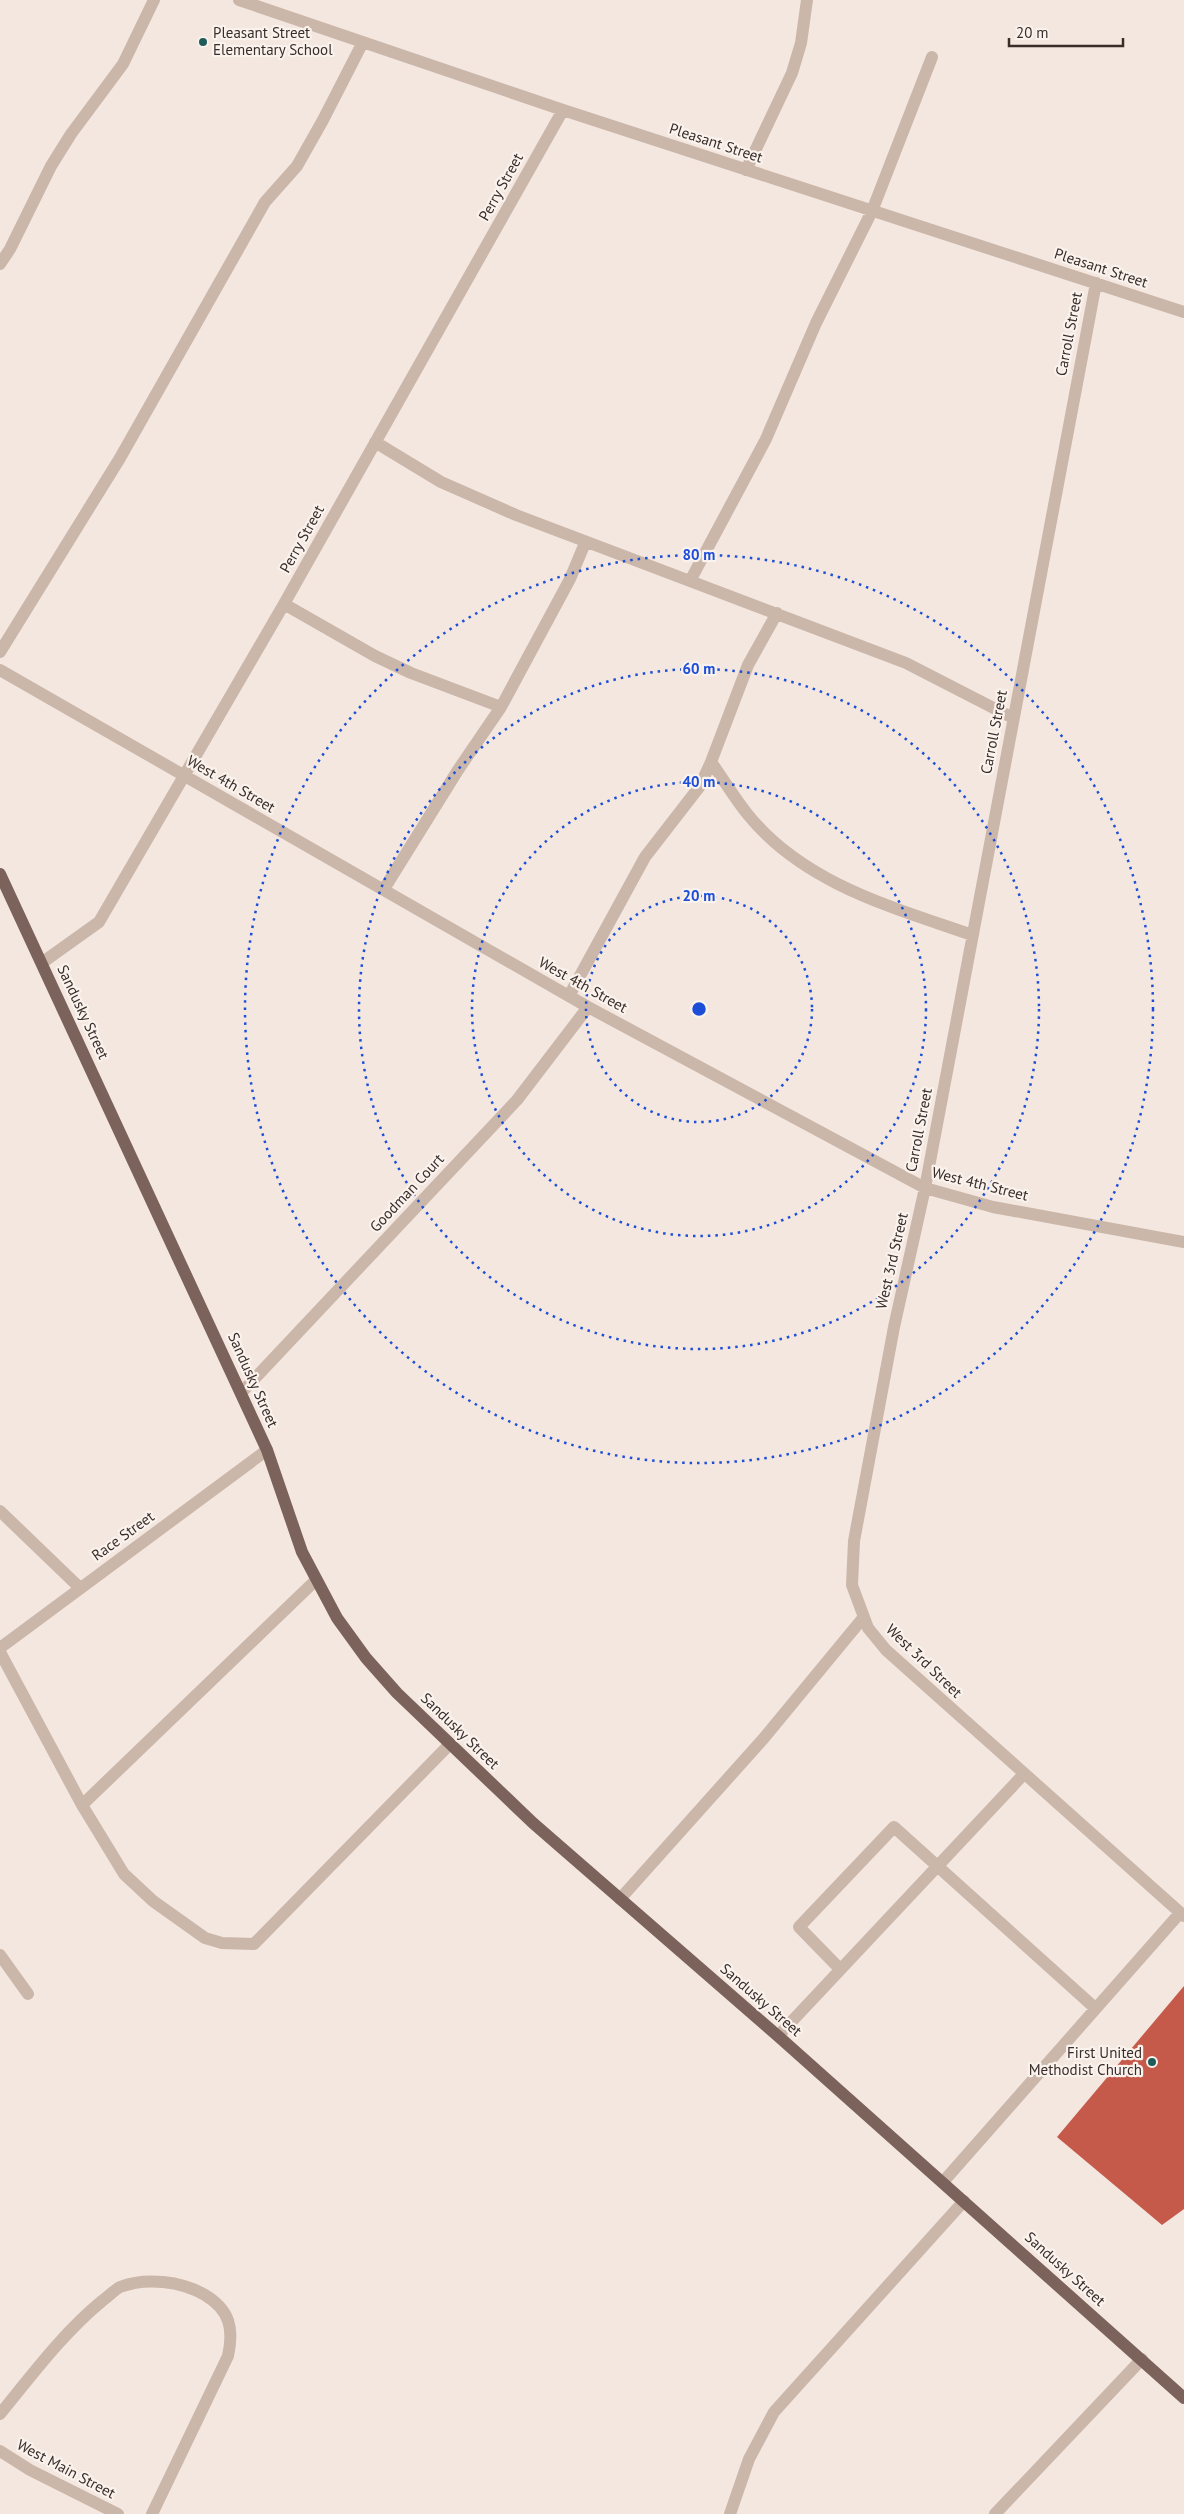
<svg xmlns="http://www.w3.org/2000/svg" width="1184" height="2514" font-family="'PT Sans',sans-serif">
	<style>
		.building { fill: #c65a4a }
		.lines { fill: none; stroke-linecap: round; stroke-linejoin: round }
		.minor { stroke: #cbb6aa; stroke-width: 12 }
		.major { stroke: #7b625b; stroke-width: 12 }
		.ring { fill: none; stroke: #1d4ed8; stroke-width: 2.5; stroke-dasharray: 2.5 5 }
		.poi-dot { fill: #1f5b58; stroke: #faf2ec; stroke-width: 2 }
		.labels { text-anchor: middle; stroke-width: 4.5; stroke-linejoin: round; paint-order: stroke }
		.poi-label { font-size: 15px; fill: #392d2a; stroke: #faf2ec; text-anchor: start }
		.street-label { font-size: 15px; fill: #392d2a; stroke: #faf2ec }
		.centre { fill: #1d4ed8; stroke: #faf2ec; stroke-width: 2.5 }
		.ring-label { font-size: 15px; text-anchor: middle; font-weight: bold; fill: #1d4ed8; stroke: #faf2ec; stroke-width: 4.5; stroke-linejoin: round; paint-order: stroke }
	</style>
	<rect width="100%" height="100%" fill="#f3e7df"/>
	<path class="building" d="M1184,1986V2209L1162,2225L1057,2137Z"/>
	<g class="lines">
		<path class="minor" d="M239,0L563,110L1184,312
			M746,170L792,73L801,43L807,0
			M0,264L10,249L51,166L71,134L123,64L154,0
			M1096,283L925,1188L894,1327L854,1541L852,1585L868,1628L886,1650L1184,1916
			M375,442L441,482L516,515L906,663L1013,718
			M690,581L766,439L816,323L872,211L932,57
			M284,604L375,656L411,673L501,707
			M0,652L120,458L265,202L297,166L323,120L363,42
			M0,670L588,1007L925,1188L993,1207L1184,1242
			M711,762C724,780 735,799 749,816C805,884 892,907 972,935
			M384,889L458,770L501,707L570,579L585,543
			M43,962L99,922L284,604L563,110
			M569,996L645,857L700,786L711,762L748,665L777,613
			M241,1393L517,1100L588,1007
			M0,1511L80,1588
			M0,1648L267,1450
			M0,1652L82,1805L124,1874L153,1901L205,1938L222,1943L254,1944L450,1744
			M82,1805L316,1580
			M620,1899L764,1738L863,1618
			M0,1955L28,1994
			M840,1969L799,1927L894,1827L1095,2008
			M778,2036L1024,1774
			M943,2182L1180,1913
			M0,2414C32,2375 63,2333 102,2301C108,2297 114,2290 120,2287C146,2277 181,2281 205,2295C230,2310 234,2329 228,2356L152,2514
			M0,2451L30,2470L118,2514
			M730,2514L749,2459L774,2412L964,2201
			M995,2514L1142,2359"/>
		<path class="major" d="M0,874L267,1450L302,1552L337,1618L366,1658L397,1693L533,1823L778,2036L1184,2398"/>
	</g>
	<g class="ring">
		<circle cx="699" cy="1009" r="113"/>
		<circle cx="699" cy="1009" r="227"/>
		<circle cx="699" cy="1009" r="340"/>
		<circle cx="699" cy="1009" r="454"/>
	</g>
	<g class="poi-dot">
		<circle cx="203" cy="42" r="5"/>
		<circle cx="1152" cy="2062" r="5"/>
	</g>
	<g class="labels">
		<g class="poi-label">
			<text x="213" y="38">Pleasant Street<tspan x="213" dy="17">Elementary School</tspan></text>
			<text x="1142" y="2058" text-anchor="end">First United<tspan x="1142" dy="17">Methodist Church</tspan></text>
		</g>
		<g class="street-label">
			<text transform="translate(716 143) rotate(18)" y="5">Pleasant Street</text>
			<text transform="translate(501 187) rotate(-61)" y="5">Perry Street</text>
			<text transform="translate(1101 268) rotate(18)" y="5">Pleasant Street</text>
			<text transform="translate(1069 334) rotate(-79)" y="5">Carroll Street</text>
			<text transform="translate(302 539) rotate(-61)" y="5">Perry Street</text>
			<text transform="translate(994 732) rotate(-79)" y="5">Carroll Street</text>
			<text transform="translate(231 784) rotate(30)" y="5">West 4th Street</text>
			<text transform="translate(583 985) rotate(29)" y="5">West 4th Street</text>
			<text transform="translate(83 1012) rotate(65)" y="5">Sandusky Street</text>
			<text transform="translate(919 1130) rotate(-79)" y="5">Carroll Street</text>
			<text transform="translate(980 1184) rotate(14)" y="5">West 4th Street</text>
			<text transform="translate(407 1193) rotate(-47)" y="5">Goodman Court</text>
			<text transform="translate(892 1261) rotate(-77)" y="5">West 3rd Street</text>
			<text transform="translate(253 1380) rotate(66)" y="5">Sandusky Street</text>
			<text transform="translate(123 1536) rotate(-36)" y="5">Race Street</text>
			<text transform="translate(924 1661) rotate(44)" y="5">West 3rd Street</text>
			<text transform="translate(460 1731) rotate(44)" y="5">Sandusky Street</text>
			<text transform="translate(761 2000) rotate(41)" y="5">Sandusky Street</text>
			<text transform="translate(1065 2269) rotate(42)" y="5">Sandusky Street</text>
			<text transform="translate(66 2469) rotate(28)" y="5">West Main Street</text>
		</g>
	</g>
	<circle cx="699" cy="1009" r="8" class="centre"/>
	<g class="ring-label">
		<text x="699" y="560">80 m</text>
		<text x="699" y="674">60 m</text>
		<text x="699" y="787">40 m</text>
		<text x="699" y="901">20 m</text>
	</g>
	<path d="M1009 38v8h114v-8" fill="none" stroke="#392d2a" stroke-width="2.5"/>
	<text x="1016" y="38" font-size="15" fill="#392d2a" stroke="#faf2ec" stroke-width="4" paint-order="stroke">20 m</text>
</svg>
